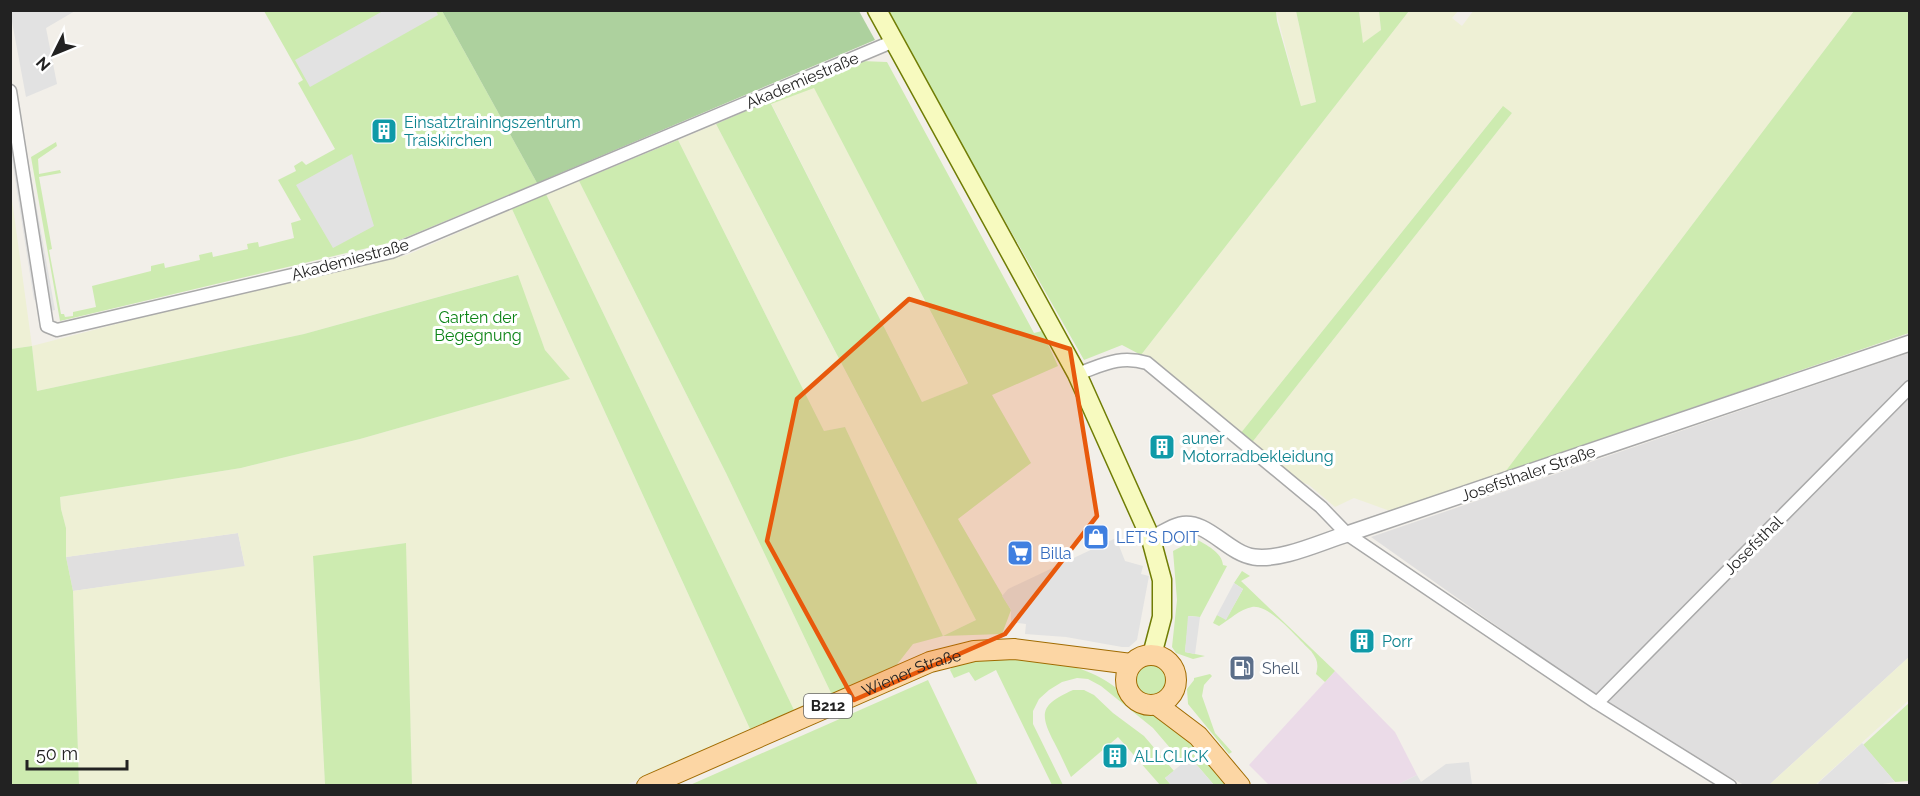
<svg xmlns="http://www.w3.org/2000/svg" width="1920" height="796" font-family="Raleway,sans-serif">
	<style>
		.residential { fill: #e0dfdf }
		.industrial { fill: #ebdbe8 }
		.farmland { fill: #eef0d5 }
		.grass { fill: #cdebb0; fill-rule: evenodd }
		.forest { fill: #add19e }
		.parking { fill: #e2e2e2 }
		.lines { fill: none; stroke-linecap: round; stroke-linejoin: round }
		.minor-casing { stroke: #a9a9a9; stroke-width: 15 }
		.tertiary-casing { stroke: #a9a9a9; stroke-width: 18 }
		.secondary-casing { stroke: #707d05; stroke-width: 21 }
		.primary-casing { stroke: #a06b00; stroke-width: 22 }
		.minor { stroke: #fff; stroke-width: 12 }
		.tertiary { stroke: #fff; stroke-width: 15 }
		.secondary { stroke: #f7fabf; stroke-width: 18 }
		.primary { stroke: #fcd6a4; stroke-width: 20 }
		.marked { fill: #e8590c; fill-opacity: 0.2; stroke: #e8590c; stroke-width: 4.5; stroke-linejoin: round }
		.labels { text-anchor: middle; stroke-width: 6; stroke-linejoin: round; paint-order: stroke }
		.shield { fill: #fff; stroke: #646464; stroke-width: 1.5 }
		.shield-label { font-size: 15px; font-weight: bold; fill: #222 }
		.street-label { font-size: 16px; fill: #222; stroke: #fff }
		.culture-label { font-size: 16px; fill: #0d838f; stroke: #fff; text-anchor: start }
		.park-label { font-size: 16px; fill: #0c8416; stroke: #fff }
		.shop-label { font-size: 16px; fill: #366cbe; stroke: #fff; text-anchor: start }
		.service-label { font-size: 16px; fill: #4e5e75; stroke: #fff; text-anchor: start }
	</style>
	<rect width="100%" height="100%" fill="#f2efe9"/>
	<path class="residential" d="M1909,353V657L1769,785H1744L1634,723L1371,537Z
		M238,533L245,567L73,591L66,557Z"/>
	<path class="industrial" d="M1335,671L1395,732L1417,775L1397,785H1269L1249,765Z"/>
	<path class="farmland" d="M1474,10L1854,11L1505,472L1390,511L1354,498L1335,507L1309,485L1290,478L1250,445L1512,113L1502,107L1240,434L1141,355L1409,11H1458L1452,18L1462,26Z
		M1276,11H1296L1316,102L1301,106Z
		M1359,11H1379L1381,30L1363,44Z
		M814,87L968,384L922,402L771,103Z
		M716,124L873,424L976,620L943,636L845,427L824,431L678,140Z
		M579,181L726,473L832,695L794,710L546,194Z
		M10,185L32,346L228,295L407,255L512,209L750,729L626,785H412L405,543L313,557L325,785H79L73,591L245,566L238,533L66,557V528L61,509L60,497L241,468L360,439L569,379L545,350L517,275L304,334L37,391L32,346L11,349Z
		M1909,657V700L1815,785H1769Z"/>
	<path class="grass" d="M264,11H442L537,183L397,241L60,321L31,157L56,142L57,146L38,159L39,174L60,170L61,173L39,177L52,249L49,250L61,314H64L65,317L73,316V312L96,307L92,286L151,271V266L164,263L165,268L200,260L199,255L212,252L213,257L248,249L247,244L258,242L259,247L294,238L291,223L301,220L278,180L296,171L294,166L302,161L306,165L335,149L298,83L303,80Z
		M886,11H1276L1277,21L1301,106L1316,102L1296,11H1359L1363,43L1381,30L1379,11H1409L1141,355L1122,345L1084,360Z
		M1854,11H1909V333L1505,472Z
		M861,61L887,62L1034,333L1042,331L1058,366L992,395L1031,463L958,519L1011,610L1002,634L943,636L913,644L895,667L832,695L726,473L579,181L678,140L824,431L845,427L943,636L976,620L716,124ZM814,88L968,383L967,384L922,402L771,104Z
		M1503,106L1512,113L1250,445L1240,434Z
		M546,194L794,710L750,729L512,209Z
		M518,275L545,350L570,379L360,439L241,468L60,497L61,509L66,528V557L73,591L79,785H11V349L32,346L37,391L304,334Z
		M1196,539C1206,545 1222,552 1223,565L1227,566L1200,617L1189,616L1185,652L1205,656L1193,659L1176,653L1172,647L1177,600L1173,551Z
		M406,543L412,785H325L313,556Z
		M1242,571L1250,576L1241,581L1335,671L1325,682L1316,674C1319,664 1317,659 1311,651C1298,639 1270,604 1252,607C1240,609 1229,620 1219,626L1213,623L1217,615L1226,619L1243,589L1234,583Z
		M1034,658C1063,663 1091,669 1115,687C1122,692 1126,701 1134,706C1142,712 1151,713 1160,717C1184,728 1212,762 1226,785H1214L1190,757L1183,763L1153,728L1101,686L1088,679L1077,678L1062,682L1049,690L1039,699L1033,711V724L1063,785H1052L996,670L975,681L969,672L954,678L950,670C962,654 1014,659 1034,658Z
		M1136 681a16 16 0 1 1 32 0a16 16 0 1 1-32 0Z
		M1210,674L1212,676L1204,685L1202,696L1215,733L1232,752L1229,754L1188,704L1187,689L1194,680V678Z
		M928,680L978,785H690Z
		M1073,690H1084L1094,695L1113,713L1144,736L1174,771L1165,778L1171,785H1160L1118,737L1071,777C1065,765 1060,753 1054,742C1038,712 1042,704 1073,690Z
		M1909,703V781L1895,782L1863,745Z"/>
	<path class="forest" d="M442,11H859L875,40L537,183Z"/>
	<path class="parking" d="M10,11H75L46,28L57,84L26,97Z
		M383,11H436L438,15L310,87L295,60Z
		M10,126L38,299L34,300L11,153Z
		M352,154L374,226L333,248L296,185Z
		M28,159L55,310L50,311L23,160Z
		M1116,538L1125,561L1143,566L1141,574L1149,576L1137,640L1129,647H1122L1066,637L1025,634L1026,624L1011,622V610L1002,596L1008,589Z
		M1234,583L1243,589L1226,620L1217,615Z
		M1188,616L1200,617L1195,654L1185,652Z
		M1862,743L1895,782L1876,785H1820L1818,783Z
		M1190,757L1214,785H1171L1165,778Z
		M1469,762L1472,785H1397L1417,775L1421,782L1446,764Z"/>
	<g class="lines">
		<g class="minor-casing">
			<path id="minor" d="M10,91L47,326L57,330L391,252L894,41
				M1077,374C1103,365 1119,355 1147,363L1321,507L1347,534L1597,703L1730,786
				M1597,703L1910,387"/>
		</g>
		<g class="tertiary-casing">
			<path id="tertiary" d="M1151,539C1160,535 1171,527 1180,525C1207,519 1227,553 1254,557C1281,561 1321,542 1347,534L1910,343"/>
		</g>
		<g class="secondary-casing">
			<path id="secondary" d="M877,10L1077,374L1151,539L1162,580V617L1152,655"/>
		</g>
		<g class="primary-casing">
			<g id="primary">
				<circle cx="1151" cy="680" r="25"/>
				<path d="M1157,705L1198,736L1240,786"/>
				<path id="s1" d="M647,786L930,662L974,651L1014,649L1131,664"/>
			</g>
		</g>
		<use href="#minor" class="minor"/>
		<use href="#tertiary" class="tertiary"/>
		<use href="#secondary" class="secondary"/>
		<use href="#primary" class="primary"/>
	</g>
	<path class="marked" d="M909,299L1070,349L1097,516L1005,634L854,700L767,541L797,399Z"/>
	<defs>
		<g id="building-square" transform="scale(1.35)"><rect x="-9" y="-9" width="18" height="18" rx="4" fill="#0f9aa8" stroke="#fff"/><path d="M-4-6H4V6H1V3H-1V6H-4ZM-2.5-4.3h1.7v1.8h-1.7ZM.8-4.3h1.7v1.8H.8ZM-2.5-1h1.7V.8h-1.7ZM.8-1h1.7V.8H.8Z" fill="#fff"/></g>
		<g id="shop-square" transform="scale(1.35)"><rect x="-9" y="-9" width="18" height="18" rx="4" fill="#3f7fe0" stroke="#fff"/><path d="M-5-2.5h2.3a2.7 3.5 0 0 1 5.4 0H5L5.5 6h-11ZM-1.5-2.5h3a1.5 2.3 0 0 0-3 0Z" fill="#fff"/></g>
		<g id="supermarket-square" transform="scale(1.35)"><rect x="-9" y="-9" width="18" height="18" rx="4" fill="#3f7fe0" stroke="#fff"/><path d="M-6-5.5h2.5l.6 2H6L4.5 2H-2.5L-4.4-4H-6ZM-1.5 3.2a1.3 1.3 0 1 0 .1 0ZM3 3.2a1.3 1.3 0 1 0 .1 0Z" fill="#fff"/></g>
		<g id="fuel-square" transform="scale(1.35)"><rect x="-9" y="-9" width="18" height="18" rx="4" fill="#5c6f8a" stroke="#fff"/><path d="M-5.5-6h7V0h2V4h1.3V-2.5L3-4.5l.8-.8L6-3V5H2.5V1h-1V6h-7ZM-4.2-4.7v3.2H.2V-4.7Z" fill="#fff"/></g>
	</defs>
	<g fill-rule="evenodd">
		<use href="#building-square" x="384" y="131"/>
		<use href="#building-square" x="1162" y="447"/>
		<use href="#shop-square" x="1096" y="537"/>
		<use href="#supermarket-square" x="1020" y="553"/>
		<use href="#building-square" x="1362" y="641"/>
		<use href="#fuel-square" x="1242" y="668"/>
		<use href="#building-square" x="1115" y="756"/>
	</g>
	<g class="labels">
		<rect class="shield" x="804" y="694" width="48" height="24" rx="4.5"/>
		<g class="shield-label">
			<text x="828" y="711">B212</text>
		</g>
		<g class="street-label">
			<text transform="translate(802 80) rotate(-23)" y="6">Akademiestraße</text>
			<text transform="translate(350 259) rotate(-15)" y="6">Akademiestraße</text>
			<text transform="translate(1528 473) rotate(-19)" y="6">Josefsthaler Straße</text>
			<text transform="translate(1753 545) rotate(-45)" y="6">Josefsthal</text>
			<text dy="6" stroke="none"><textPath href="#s1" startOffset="288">Wiener Straße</textPath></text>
		</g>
		<g class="culture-label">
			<text x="404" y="128">Einsatztrainingszentrum<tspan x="404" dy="18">Traiskirchen</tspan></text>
			<text x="1182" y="444">auner<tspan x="1182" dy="18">Motorradbekleidung</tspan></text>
			<text x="1382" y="647">Porr</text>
			<text x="1134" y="762">ALLCLICK</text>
		</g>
		<g class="park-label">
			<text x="478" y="323">Garten der<tspan x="478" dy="18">Begegnung</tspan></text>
		</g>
		<g class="shop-label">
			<text x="1116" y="543">LET'S DOIT</text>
			<text x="1040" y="559">Billa</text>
		</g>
		<g class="service-label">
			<text x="1262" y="674">Shell</text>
		</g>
	</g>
	<rect width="1920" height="796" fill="none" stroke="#222222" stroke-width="24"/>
	<g transform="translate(54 54) rotate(227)" stroke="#ffffff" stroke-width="4.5" paint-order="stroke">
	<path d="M0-4.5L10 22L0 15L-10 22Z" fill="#222222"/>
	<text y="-9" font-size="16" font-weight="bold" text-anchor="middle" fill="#222222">N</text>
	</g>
	<path d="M27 760v9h100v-9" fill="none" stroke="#222222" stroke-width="3"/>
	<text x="36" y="760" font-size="18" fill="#222222" stroke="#ffffff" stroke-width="4.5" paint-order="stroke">50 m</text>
</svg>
